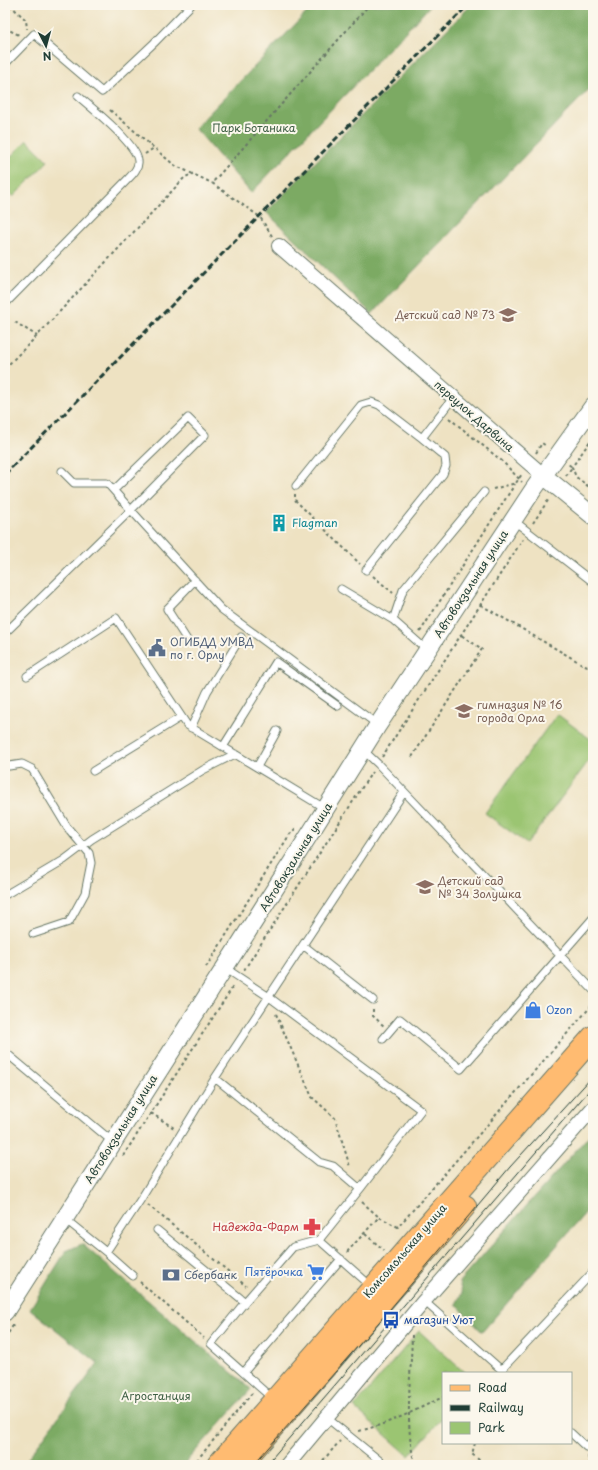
<svg xmlns="http://www.w3.org/2000/svg" width="598" height="1470" font-family="'Playpen Sans',sans-serif">
	<style>
		.green { fill: #9bc572; stroke: #5d8153 }
		.forest { fill: #7caa64; stroke: #4e744c }
		.lines { fill: none; stroke-linecap: round; stroke-linejoin: round }
		.service-casing { stroke: #677766; stroke-width: 9 }
		.minor-casing { stroke: #677766; stroke-width: 16 }
		.tertiary-casing { stroke: #677766; stroke-width: 19 }
		.primary-casing { stroke: #677766; stroke-width: 24 }
		.path { stroke: #677766; stroke-width: 2; stroke-dasharray: 3 3; stroke-linecap: butt }
		.service { stroke: #fff; stroke-width: 7 }
		.minor { stroke: #fff; stroke-width: 14 }
		.tertiary { stroke: #fff; stroke-width: 17 }
		.primary { stroke: #ffbb71; stroke-width: 22 }
		.tram { stroke: #1f3d34; stroke-width: 1 }
		.rail { stroke: #1f3d34; stroke-width: 3; stroke-dasharray: 6 3; stroke-linecap: butt }
		.labels { text-anchor: middle; stroke-width: 4; stroke-linejoin: round; paint-order: stroke }
		.park-label { font-size: 11px; fill: #3e5f44; stroke: #fbf7ec }
		.education-label { font-size: 11px; fill: #785e54; stroke: #fbf7ec; text-anchor: start }
		.street-label { font-size: 11px; fill: #1f3d34; stroke: #fbf7ec }
		.culture-label { font-size: 11px; fill: #0d838f; stroke: #fbf7ec; text-anchor: start }
		.service-label { font-size: 11px; fill: #4e5e75; stroke: #fbf7ec; text-anchor: start }
		.shop-label { font-size: 11px; fill: #366cbe; stroke: #fbf7ec; text-anchor: start }
		.health-label { font-size: 11px; fill: #be3a42; stroke: #fbf7ec; text-anchor: end }
		.transit-label { font-size: 11px; fill: #164399; stroke: #fbf7ec; text-anchor: start }
	</style>
	<rect width="100%" height="100%" fill="#fbf7ec"/>
	<filter id="ink" filterUnits="userSpaceOnUse"><feTurbulence type="fractalNoise" baseFrequency=".025" numOctaves="2"/><feDisplacementMap in="SourceGraphic" scale="8" xChannelSelector="R" yChannelSelector="G"/><feConvolveMatrix kernelMatrix="1 2 1 2 8 2 1 2 1" color-interpolation-filters="sRGB"/></filter>
	<filter id="wash" filterUnits="userSpaceOnUse"><feTurbulence type="fractalNoise" baseFrequency=".012" numOctaves="4" result="noise"/><feDisplacementMap in="SourceGraphic" scale="16" xChannelSelector="R" yChannelSelector="G"/><feGaussianBlur stdDeviation="0.9" result="paint"/><feColorMatrix in="noise" values="0 0 0 0 0 0 0 0 0 0 0 0 0 0 0 0 0 1.4 0 .05"/><feComposite in="paint" operator="in"/></filter>
	<g filter="url(#wash)">
		<rect width="100%" height="100%" fill="#eee2c2"/>
		<path class="green" d="M27,140L48,161L13,197L5,189V162Z
			M557,714L593,741V755L527,844L485,813Z
			M419,1331L465,1373H443V1417L409,1456L354,1407Z"/>
		<path class="forest" d="M314,5H431L251,193L195,128Z
			M471,5H593V85L372,314L266,212Z
			M593,1131V1204L482,1332L456,1304L462,1293L459,1282Z
			M82,1244L251,1389L183,1465H23L98,1363L30,1309L66,1251Z"/>
	</g>
	<g filter="url(#ink)">
		<g class="lines">
			<g class="service-casing">
				<path id="service" d="M5,64L34,34L102,92L154,43L191,5
					M5,304L128,179C133,174 139,168 138,161C137,144 92,108 78,96
					M62,471L74,483H107L131,510L205,435L188,418L114,490
					M296,486L361,405L371,402L379,405L422,438
					M513,520L593,582
					M366,570L443,474L446,466L445,457L422,438L453,398
					M341,589L393,620
					M5,633L131,510L221,609L378,725
					M187,640L167,609L195,580
					M428,651L393,620L403,590L484,492
					M27,676L116,618L187,725L326,809
					M191,728L207,692L241,637
					M223,747L276,662L338,706
					M363,750L378,764L593,990
					M5,764L9,766L22,764L32,769L67,827L89,853L91,863L85,893L69,922L33,934
					M257,767L277,731
					M93,771L181,717
					M5,895L64,860L92,839L203,770L235,754
					M303,945L373,1000
					M225,968L269,997L421,1110L360,1189
					M383,1039L400,1019L461,1069L593,918
					M5,1052L113,1142
					M215,1078L319,1162L333,1166L360,1189L319,1240L371,1286
					M65,1219L106,1252L133,1276
					M157,1230L245,1302L211,1344L273,1399
					M106,1252L141,1199L215,1078L404,792
					M424,1301L505,1373
					M245,1302L293,1247L319,1240
					M501,1370L593,1272
					M244,1372L341,1259
					M327,1418L385,1465
					M571,1433L586,1447L593,1440"/>
			</g>
			<g class="minor-casing">
				<path id="minor" d="M279,246L544,476
					M287,1465L424,1301L593,1108"/>
			</g>
			<g class="tertiary-casing">
				<path id="tertiary" d="M544,476L593,516
					M5,1312L301,848L378,725L533,490L593,406"/>
			</g>
			<g class="primary-casing">
				<path id="primary" d="M218,1465L593,1037
					M240,1465L465,1206"/>
			</g>
			<path class="path" d="M10,5L26,20L27,29
				M5,28L21,36
				M110,110L174,165L212,183
				M145,154L154,148
				M272,236L260,217L212,183L369,5
				M15,322L37,336
				M5,368L37,336L185,177L193,174
				M449,418L502,461L522,482
				M593,437L572,467L576,477L593,490
				M536,453L542,443L546,446
				M566,476L572,467L568,464
				M493,489L516,483L522,474
				M295,494V500L360,564
				M533,523L549,499
				M373,576L393,593
				M481,605L582,664L593,668
				M420,632L515,484
				M382,757L523,539
				M412,757L482,649L461,635
				M206,967L290,834L296,828
				M244,970L372,772
				M373,1009V1016L384,1026
				M276,1014L312,1097L335,1118L350,1167
				M151,1113L174,1128
				M123,1156L234,985
				M362,1202L379,1217
				M148,1205L246,1286
				M365,1234L384,1250
				M347,1252L379,1217L398,1227L593,1004
				M140,1282L204,1338
				M412,1335C411,1378 404,1423 415,1465
				M5,1338L14,1324
				M359,1431C389,1424 416,1410 443,1397
				M475,1443L472,1454L485,1465
				M588,1456L590,1465
				M193,1465L253,1392
				M319,1465L340,1441"/>
			<use href="#service" class="service"/>
			<use href="#minor" class="minor"/>
			<use href="#tertiary" class="tertiary"/>
			<use href="#primary" class="primary"/>
			<path class="tram" d="M253,1465L374,1328L510,1167L593,1076
				M266,1465L593,1086"/>
			<path class="rail" d="M5,474L468,5"/>
		</g>
	</g>
	<defs>
		<g id="school-bare" transform="scale(1.38)"><path d="M0-5L7-2L0 1L-7-2ZM-4 1L0 2.5L4 1V4Q0 6-4 4Z" fill="#8d6e63" stroke="#fbf7ec" stroke-width="2.5" paint-order="stroke"/></g>
		<g id="building-bare" transform="scale(1.38)"><path d="M-4-6H4V6H1V3H-1V6H-4ZM-2.5-4.3h1.7v1.8h-1.7ZM.8-4.3h1.7v1.8H.8ZM-2.5-1h1.7V.8h-1.7ZM.8-1h1.7V.8H.8Z" fill="#0f9aa8" stroke="#fbf7ec" stroke-width="2.5" paint-order="stroke"/></g>
		<g id="civic-bare" transform="scale(1.38)"><path d="M-.6-6.5H3V-4.5H.6V-3L4-1V1h2V6H-6V1h2V-1L-.6-3ZM-1.2 2.5V6h2.4V2.5Z" fill="#5c6f8a" stroke="#fbf7ec" stroke-width="2.5" paint-order="stroke"/></g>
		<g id="shop-bare" transform="scale(1.38)"><path d="M-5-2.5h2.3a2.7 3.5 0 0 1 5.4 0H5L5.5 6h-11ZM-1.5-2.5h3a1.5 2.3 0 0 0-3 0Z" fill="#3f7fe0" stroke="#fbf7ec" stroke-width="2.5" paint-order="stroke"/></g>
		<g id="pharmacy-bare" transform="scale(1.38)"><path d="M-2-6h4v4h4v4h-4v4h-4v-4h-4v-4h4Z" fill="#e0444e" stroke="#fbf7ec" stroke-width="2.5" paint-order="stroke"/></g>
		<g id="supermarket-bare" transform="scale(1.38)"><path d="M-6-5.5h2.5l.6 2H6L4.5 2H-2.5L-4.4-4H-6ZM-1.5 3.2a1.3 1.3 0 1 0 .1 0ZM3 3.2a1.3 1.3 0 1 0 .1 0Z" fill="#3f7fe0" stroke="#fbf7ec" stroke-width="2.5" paint-order="stroke"/></g>
		<g id="bank-bare" transform="scale(1.38)"><path d="M-6-4H6V4H-6ZM0-2.3a2.3 2.3 0 1 0 0 4.6a2.3 2.3 0 1 0 0-4.6Z" fill="#5c6f8a" stroke="#fbf7ec" stroke-width="2.5" paint-order="stroke"/></g>
		<g id="bus-bare" transform="scale(1.38)"><path d="M-5-6H5V4H4V6H2V4H-2V6H-4V4H-5ZM-3.5-4V0h7V-4ZM-3.5 1.2v1.5H-2V1.2ZM2 1.2v1.5H3.5V1.2Z" fill="#1a4fb4" stroke="#fbf7ec" stroke-width="2.5" paint-order="stroke"/></g>
	</defs>
	<g fill-rule="evenodd">
		<use href="#school-bare" x="508" y="315"/>
		<use href="#building-bare" x="279" y="523"/>
		<use href="#civic-bare" x="157" y="648"/>
		<use href="#school-bare" x="464" y="711"/>
		<use href="#school-bare" x="425" y="887"/>
		<use href="#shop-bare" x="533" y="1010"/>
		<use href="#pharmacy-bare" x="312" y="1227"/>
		<use href="#supermarket-bare" x="316" y="1272"/>
		<use href="#bank-bare" x="171" y="1275"/>
		<use href="#bus-bare" x="391" y="1320"/>
	</g>
	<g class="labels">
		<g class="park-label">
			<text x="254" y="132">Парк Ботаника</text>
			<text x="156" y="1400">Агростанция</text>
		</g>
		<g class="education-label">
			<text x="495" y="319" text-anchor="end">Детский сад № 73</text>
			<text x="477" y="709">гимназия № 16<tspan x="477" dy="13">города Орла</tspan></text>
			<text x="438" y="885">Детский сад<tspan x="438" dy="13">№ 34 Золушка</tspan></text>
		</g>
		<g class="street-label">
			<text transform="translate(474 416) rotate(41)" y="4">переулок Дарвина</text>
			<text transform="translate(471 584) rotate(-57)" y="4">Автовокзальная улица</text>
			<text transform="translate(296 857) rotate(-58)" y="4">Автовокзальная улица</text>
			<text transform="translate(121 1129) rotate(-58)" y="4">Автовокзальная улица</text>
			<text transform="translate(405 1251) rotate(-49)" y="4">Комсомольская улица</text>
		</g>
		<g class="culture-label">
			<text x="292" y="527">Flagman</text>
		</g>
		<g class="service-label">
			<text x="170" y="646">ОГИБДД УМВД<tspan x="170" dy="13">по г. Орлу</tspan></text>
			<text x="184" y="1279">Сбербанк</text>
		</g>
		<g class="shop-label">
			<text x="546" y="1014">Ozon</text>
			<text x="303" y="1276" text-anchor="end">Пятёрочка</text>
		</g>
		<g class="health-label">
			<text x="299" y="1231">Надежда-Фарм</text>
		</g>
		<g class="transit-label">
			<text x="404" y="1324">магазин Уют</text>
		</g>
	</g>
	<rect width="598" height="1470" fill="none" stroke="#fbf7ec" stroke-width="20"/>
	<rect x="442" y="1372" width="130" height="72" fill="#fbf7ec" stroke="#a3ada2"/>
	<rect x="450" y="1385" width="20" height="6" fill="#ffbb71" stroke="#a3ada2"/>
	<text x="478" y="1392" font-size="12" fill="#1f3d34">Road</text>
	<rect x="450" y="1405" width="20" height="6" fill="#1f3d34" stroke="#a3ada2"/>
	<text x="478" y="1412" font-size="12" fill="#1f3d34">Railway</text>
	<rect x="450" y="1422" width="20" height="12" fill="#9bc572" stroke="#a3ada2"/>
	<text x="478" y="1432" font-size="12" fill="#1f3d34">Park</text>
	<g transform="translate(46 46) rotate(174)" stroke="#fbf7ec" stroke-width="3" paint-order="stroke">
	<path d="M0-3L7 15L0 10L-7 15Z" fill="#1f3d34"/>
	<text y="-6" font-size="11" font-weight="bold" text-anchor="middle" fill="#1f3d34">N</text>
	</g>
</svg>
